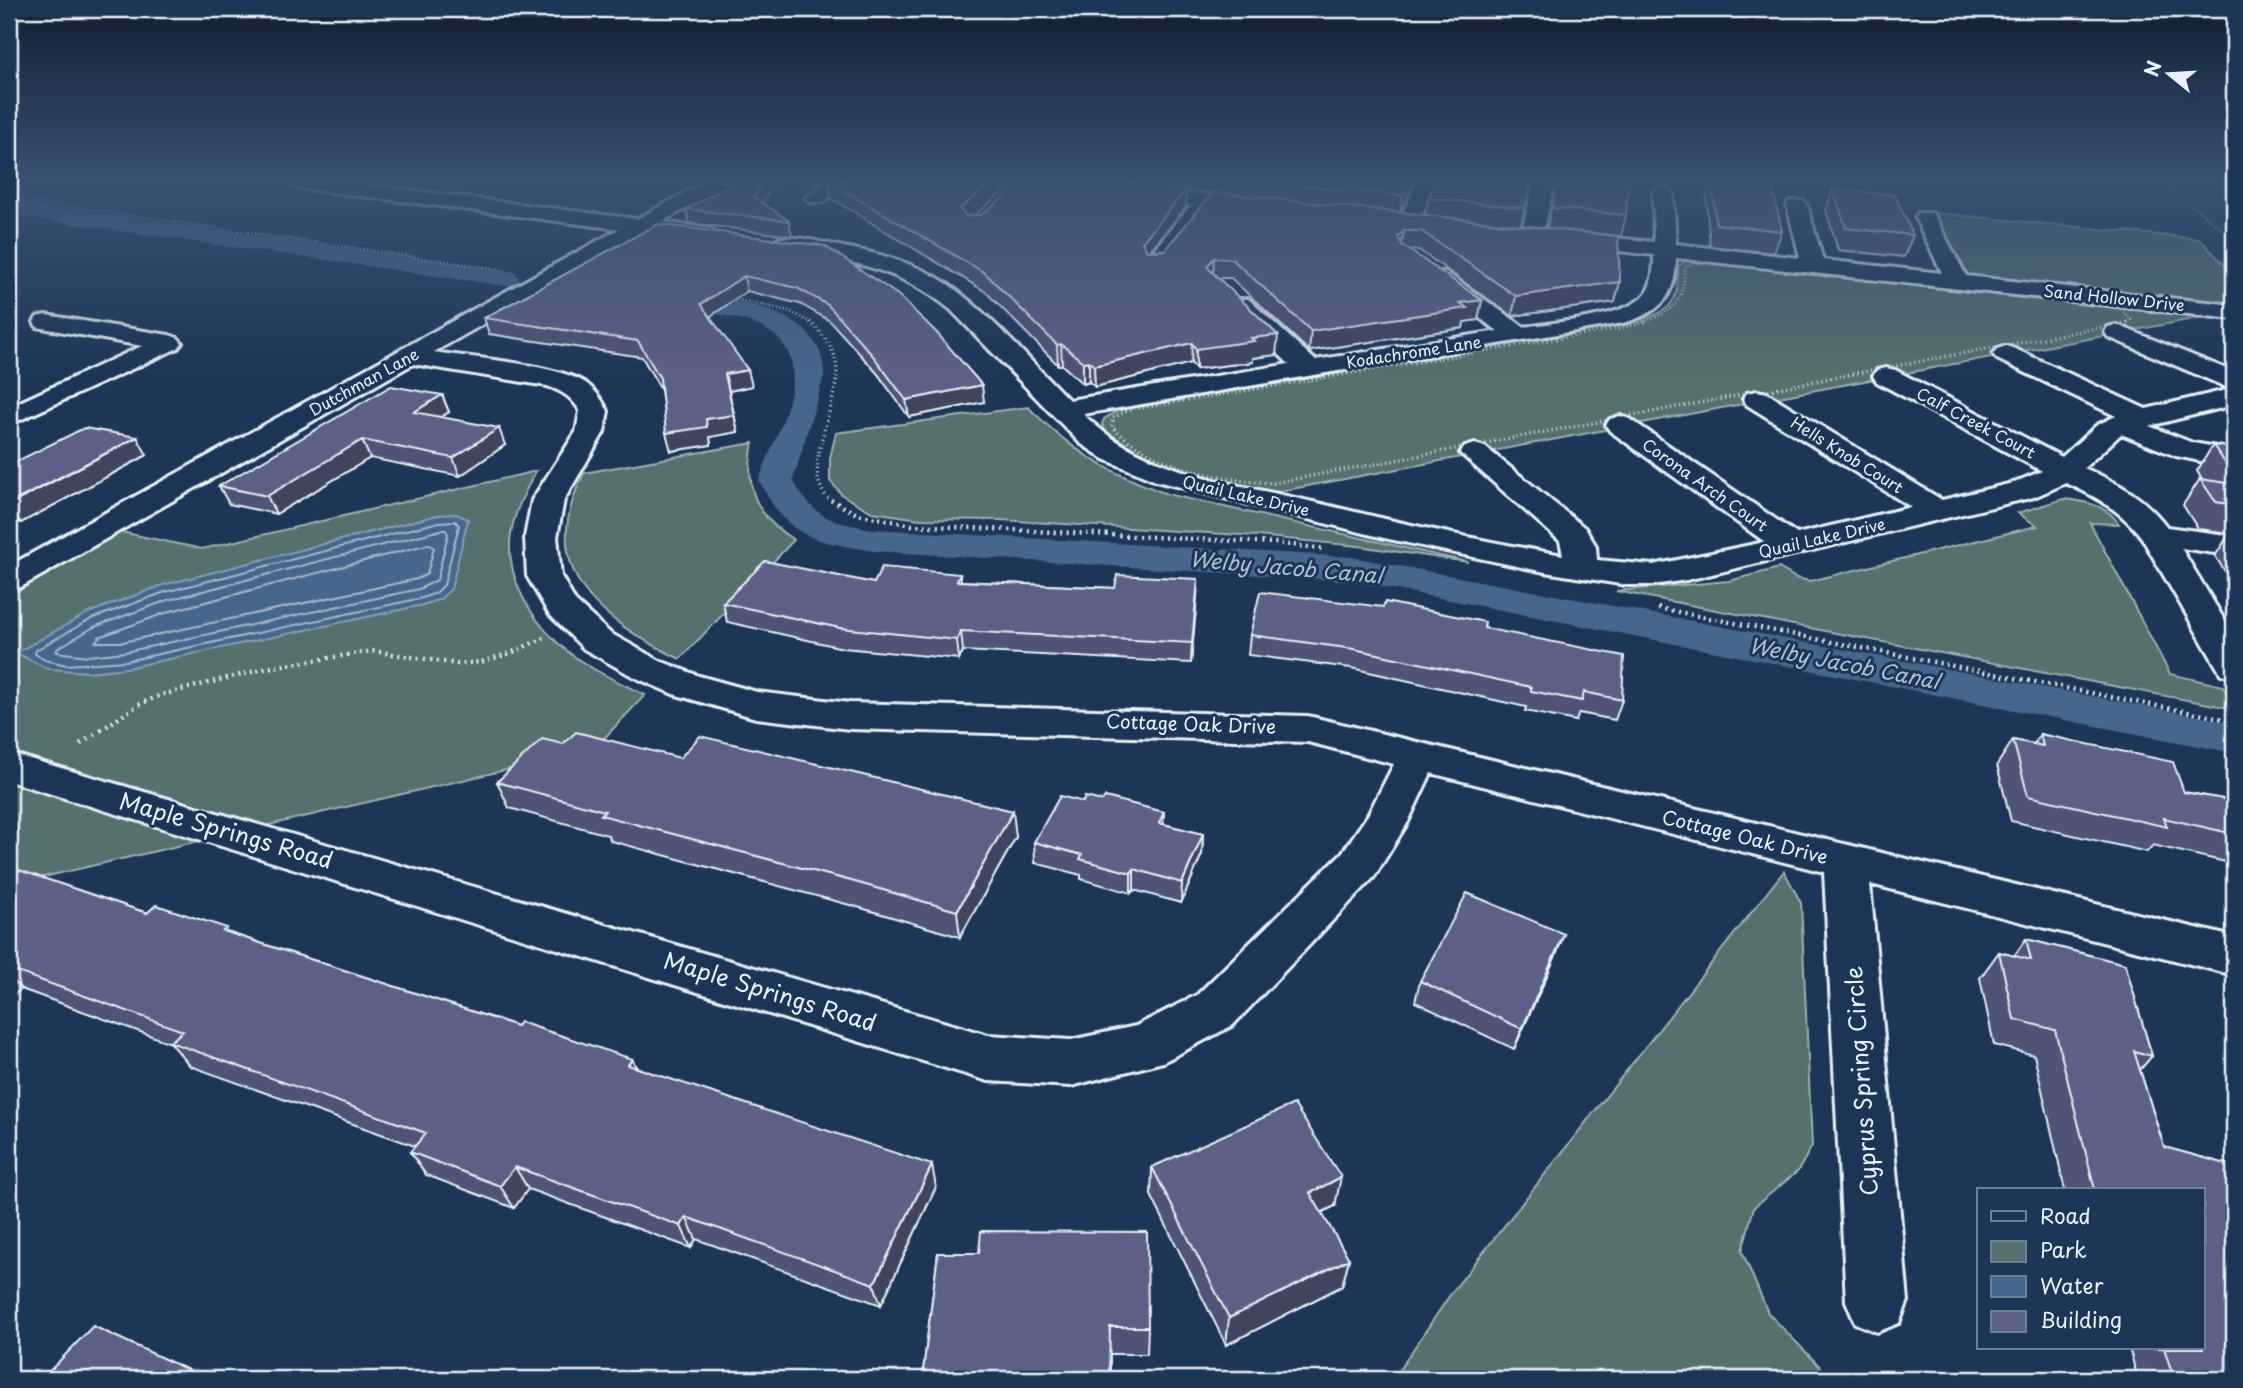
<svg xmlns="http://www.w3.org/2000/svg" width="2243" height="1388" font-family="'Playpen Sans',sans-serif">
	<style>
		.green { fill: #57706d; stroke: #a0b0b2; stroke-width: 2 }
		.water { fill: #46668b; stroke: #879eb7; stroke-width: 2 }
		.lines { fill: none; stroke-linecap: round; stroke-linejoin: round }
		.shore { stroke: #a7b9cc; stroke-width: 2 }
		.canal { fill: #46668b; fill-rule: evenodd }
		.minor-casing { stroke: #e8f1f8; stroke-width: 6 }
		.path-far3 { stroke: #e8f1f8; stroke-width: 2.5; stroke-dasharray: 1 2.5; stroke-linecap: butt }
		.path-far2 { stroke: #e8f1f8; stroke-width: 3.5; stroke-dasharray: 1 3.5; stroke-linecap: butt }
		.path-far1 { stroke: #e8f1f8; stroke-width: 4.5; stroke-dasharray: 2 4.5; stroke-linecap: butt }
		.path { stroke: #e8f1f8; stroke-width: 5; stroke-dasharray: 2 6; stroke-linecap: butt }
		.minor { fill: #1d3557; fill-rule: evenodd }
		.wall { fill: #4f5374; stroke: #e8f1f8; stroke-width: 2; fill-rule: evenodd }
		.shaded-wall { fill: #40445e; stroke: #e8f1f8; stroke-width: 2 }
		.building { fill: #5c6187; stroke: #e8f1f8; stroke-width: 2 }
		.labels { text-anchor: middle; stroke-width: 6; stroke-linejoin: round; paint-order: stroke }
		.far-street-label { font-size: 16px; fill: #e8f1f8; stroke: #1d3557 }
		.street-label { font-size: 19px; fill: #e8f1f8; stroke: #1d3557 }
		.water-label { font-size: 21px; font-style: italic; fill: #afc0d2; stroke: #1d3557 }
		.near-street-label { font-size: 23px; fill: #e8f1f8; stroke: #1d3557 }
	</style>
	<rect width="100%" height="100%" fill="#1d3557"/>
	<filter id="ink" filterUnits="userSpaceOnUse"><feTurbulence type="fractalNoise" baseFrequency=".0143" numOctaves="2"/><feDisplacementMap in="SourceGraphic" scale="14" xChannelSelector="R" yChannelSelector="G"/><feConvolveMatrix kernelMatrix="1 2 1 2 8 2 1 2 1" color-interpolation-filters="sRGB"/></filter>
	<g filter="url(#ink)">
		<path class="green" d="M1936,213L2200,239L2234,275V306L1967,277Z
			M1696,260L2204,317L1276,492C1239,487 1114,463 1102,424L1104,419L1119,410L1629,324C1668,311 1679,309 1678,266L1686,261Z
			M1028,407C1073,452 1107,472 1167,494L1468,562L1358,546L1257,536L1000,520L920,519L872,512L842,495L830,481V458L836,433Z
			M753,443C744,487 755,516 794,540L680,659C599,619 534,571 584,473Z
			M536,471C524,493 512,516 510,542C508,593 546,640 587,665C606,677 626,685 645,695L593,750L9,885V593L13,594L121,532L202,549Z
			M2063,499C2084,501 2108,505 2119,524L2090,523L2170,674L2223,686L2234,709L1616,591L1729,581L1779,568L1796,578L1810,581L2037,526L2018,513Z
			M1784,871L1801,903L1812,1146L1798,1171L1754,1207L1742,1251L1768,1313L1832,1379H1393L1452,1292Z"/>
		<path class="water" d="M456,514L468,519L451,589L440,599L423,605L127,668L88,672L48,669L16,653L88,613L163,585L438,515Z"/>
		<g class="lines">
			<path class="shore" d="M455,521L459,525L444,585L436,593L422,598L126,661L67,665L45,660L35,654L36,650L91,619L165,592L439,522Z
				M441,530H446L448,534L437,580L419,589L125,652L88,656L56,652L58,648L94,627L168,600Z
				M429,544L434,548L427,574L417,579L123,642H95L99,637L171,611Z"/>
			<path class="canal" d="M9,201L506,270L515,272L519,278L515,284L506,286L9,215Z
				M662,291C714,297 826,302 824,376L793,480C814,519 832,522 873,529L1352,557L2234,723V753L1352,581L873,551C811,540 789,540 759,480C785,411 833,337 727,316C702,311 677,311 652,305L649,299L652,293Z"/>
			<g class="minor-casing">
				<path id="minor" d="M289,182H343L637,219L705,182H729L726,186L662,222L712,229L715,234L712,239L704,240L644,233L434,352C472,358 553,364 584,382C595,389 602,400 608,411L604,432L564,500L557,537L561,576L575,601L610,633L660,661L699,676L757,692L850,703L1308,716L2234,937V975L1870,884L1908,1301L1899,1323L1877,1332L1855,1323L1846,1301L1824,872L1431,773L1408,822L1374,877L1233,1025L1163,1062L1071,1086L988,1081L9,781V753L988,1035L1071,1040L1136,1026L1197,995L1342,853L1368,815L1394,764L1308,742L850,729L756,718L673,694L634,677L584,649L549,614L527,576L525,537L532,500L576,432L580,411C572,397 562,391 547,386L413,364L21,587L9,590V566L619,229L299,188Z
					M828,182H851L823,202H809L806,198Z
					M1023,182H1086L1257,200L1264,202L1267,206L1264,210L1257,212L1211,207L1163,267H1147L1144,262L1191,205L1033,188Z
					M1417,182H1437L1416,226H1402L1399,222Z
					M1534,182H1554L1543,235L1540,240H1524L1521,235Z
					M1663,186L1673,192L1676,244L1800,258L1787,205L1790,201H1804L1807,205L1823,260L1942,273L1915,217L1918,213H1932L1935,217L1966,276L2234,305V319L1676,258C1675,298 1661,312 1623,323L1083,414C1143,474 1234,483 1313,502C1396,522 1479,541 1563,555L1560,541L1460,453L1465,447L1475,444L1485,447L1585,528L1596,546L1597,560L1653,565L1765,542L1610,431L1606,425L1610,419L1620,416L1630,419L1797,534L1911,507L1747,405L1743,399L1747,393L1757,391L1767,393L1942,500L2013,483L2042,471L1877,382L1873,376L1877,370L1886,368L1895,370L2062,457L2097,425L2116,416L1997,359L1993,354L1997,349L2006,346L2015,349L2146,409L2231,389L2108,337L2105,332L2108,327L2117,325L2234,372V405L2149,426L2193,443L2234,450V468L2176,456L2121,434L2084,468C2120,484 2143,496 2167,527L2234,536V556L2181,548L2234,636V678L2221,674L2142,538C2122,511 2096,496 2066,483L2034,497L1687,580L1653,585H1626L1545,572L1384,538L1156,481L1104,459L1080,443L951,310C902,269 846,259 784,250L776,249L773,244L776,239C795,235 820,242 839,246C877,253 917,263 949,285C989,313 1033,364 1069,400L1289,364L1232,309L1228,304L1232,299H1248L1315,360L1498,331L1429,282L1426,277L1429,272H1445L1524,327C1554,322 1628,318 1646,293C1653,283 1654,267 1654,255L1567,245L1559,244L1556,239L1559,234L1567,233L1654,242L1653,192Z
					M46,315L169,335L178,338L182,343L178,348L9,425V407L142,346L37,327L34,322L37,317Z"/>
			</g>
			<path class="path-far3" d="M2162,182L2225,231L2226,244L2234,257
				M9,198L499,269
				M730,298L789,311L812,323
				M1639,323C1673,313 1684,303 1685,267L1696,261L2103,303L2119,307L2131,320L2126,323"/>
			<path class="path-far2" d="M810,322C822,332 833,347 836,362C844,400 793,475 833,502
				M1645,322L1622,328L1129,410L1113,418L1112,427C1154,467 1217,480 1274,483L2129,322"/>
			<path class="path-far1" d="M831,500L857,514L912,525L1275,543L1326,549
				M1658,608L2234,721
				M101,730L138,705L161,695L267,668L372,651L458,664L481,662L511,653L544,638"/>
			<path class="path" d="M80,744L104,728"/>
			<use href="#minor" class="minor"/>
		</g>
		<path class="wall" d="M804,182H824L815,189Z
			M829,182L975,215H981L1024,182H1414L1401,212L1425,215L1428,198L1531,182L1521,225L1547,228L1557,182L1626,215L1621,236H1618L1615,302L1512,316L1419,250H1408L1482,300L1478,320L1464,322L1463,328L1309,351L1231,278H1217L1276,355L1253,358V362L1196,369L1191,363L1095,387L1089,382L1083,384L1062,365H1058L986,292L832,199ZM1186,190L1212,193L1165,250L1150,251L1186,207Z
			M1711,182H1733L1782,231L1774,253L1710,246L1706,200Z
			M1833,189L1913,235L1904,257L1838,250L1826,210Z
			M762,203L789,221L792,236L689,223L686,209Z
			M818,244L984,402L909,417L877,373L830,321L800,304L747,291L710,316L752,386L729,391L738,432L710,437L711,445L671,451L661,390L642,357L489,334L484,318Z
			M442,395L449,412L441,417L505,445L460,476L370,458L276,514L229,504L219,486Z
			M2213,445L2234,448V585L2215,556L2230,533L2198,529L2183,505L2200,479L2202,480L2197,471Z
			M147,455L21,523L9,520V465Z
			M960,574L961,581L1115,588L1198,579L1191,663L963,651L959,659L843,648L727,622L723,603L874,583Z
			M1484,628L1622,700L1615,720L1579,713L1576,721L1525,711L1526,707L1351,668L1248,655L1250,635Z
			M2040,734L2184,792L2234,801V864L2153,845L2147,852L2011,821L1997,765L2013,740L2034,744Z
			M563,744L680,758L1016,837L960,937L861,908L611,841L608,835L509,808L497,782Z
			M1163,824L1203,834L1202,854L1181,903L1134,890L1131,893L1081,879V875L1035,863L1034,842Z
			M9,878L230,933L517,1026L632,1059L636,1067L936,1187L881,1305L696,1239L691,1248L528,1189L514,1208L426,1175L410,1152L415,1146L190,1066L171,1043L21,989L9,999Z
			M1564,934L1556,955L1514,1049L1415,1002L1420,981Z
			M2026,939L2125,964L2152,1056L2140,1070L2164,1147L2230,1165L2234,1179V1379H2138L2129,1348H2203V1190H2065L2034,1055L1994,1045L1980,978L1999,952L2014,956Z
			M1152,1167L1335,1206L1321,1213L1349,1259L1342,1286L1226,1345L1151,1195Z
			M938,1253L1148,1327L1147,1354H1110V1379H922Z"/>
		<path class="shaded-wall" d="M764,182H776L757,211L754,197Z
			M814,182H824L815,189Z
			M993,182H1014L961,227L960,209Z
			M1409,182H1414L1400,213L1403,196Z
			M1186,190V207L1142,260V242Z
			M1404,231L1401,249L1398,237Z
			M1214,258L1213,277L1207,266Z
			M744,276L747,291L705,320L701,304Z
			M1620,282L1615,302L1512,316L1516,296Z
			M1482,300L1478,320L1464,322L1463,328L1309,351L1311,331L1460,303Z
			M1278,335L1276,355L1253,358V362L1196,369V349L1251,338Z
			M1192,343L1191,363L1095,387L1094,366Z
			M1061,344L1062,365H1058L1057,345Z
			M1089,361V382L1083,384V362Z
			M748,370L752,386L729,391L725,374Z
			M982,385L984,402L909,417L906,400Z
			M442,395L449,412L421,429L414,412Z
			M734,415L738,432L710,437L711,445L671,451L666,433L706,419Z
			M499,428L505,445L460,476L453,458Z
			M137,437L147,455L21,523L9,505Z
			M362,440L370,458L276,514L267,496Z
			M1198,579L1197,598L1191,663L1192,643Z
			M961,631L963,651L959,659L957,640Z
			M1013,811L1016,837L960,937L957,911Z
			M1164,812L1163,833L1159,823Z
			M1203,834L1202,854L1181,903L1182,883Z
			M1134,869V890L1131,893V873Z
			M1564,934L1556,955L1514,1049L1522,1029Z
			M9,976L21,989L9,999Z
			M632,1059L643,1082L628,1065Z
			M932,1165L936,1187L881,1305L874,1284Z
			M515,1167L528,1189L514,1208L500,1186Z
			M1341,1177L1335,1206L1304,1221L1310,1193Z
			M686,1217L696,1239L691,1248L681,1226Z
			M1349,1259L1342,1286L1226,1345L1229,1318Z
			M199,1375L205,1379H196Z"/>
		<path class="building" d="M735,182H764L754,197L789,221L686,209Z
			M829,182H993L960,209L966,216L981,215L1024,182H1112L1186,190L1142,242L1147,251L1165,250L1213,192L1618,236L1620,282L1516,296L1421,231H1404L1398,237L1402,245L1482,300L1460,303L1467,308L1311,331L1232,259L1214,258L1207,266L1212,272L1278,335L1251,338L1254,341L1196,349L1192,343L1094,366L1089,361L1083,362L1061,344L1057,345L985,273Z
			M1271,182H1409L1403,196Z
			M1435,182H1531L1525,208L1428,198Z
			M1557,182H1629L1626,215L1552,208Z
			M1712,182H1733L1772,186L1782,231L1716,224Z
			M1833,189L1895,195L1913,235L1846,228Z
			M658,224L825,246L898,295L937,333L982,385L906,400L874,357L828,305L797,288L744,276L701,304L748,370L725,374L734,415L706,419L707,427L666,433L660,378L638,341L484,318Z
			M391,386L442,395L414,412L499,428L453,458L362,440L267,496L219,486Z
			M84,428L137,437L9,504V465Z
			M2213,445L2234,448V476Z
			M2200,479L2234,484V505L2216,502Z
			M765,561L874,583L882,567L960,574L957,581L1115,588L1117,575L1198,579L1192,643L961,631L957,640L840,628L723,603Z
			M1260,592L1383,607L1385,602L1485,622L1484,628L1624,656L1622,700L1584,692L1582,701L1531,691V687L1354,649L1250,635Z
			M576,732L680,758L700,736L1013,811L957,911L855,882L601,815L605,811L497,782L542,739L563,744Z
			M2040,734L2173,762L2184,792L2234,801V834L2164,818L2167,827L2028,796L2013,740L2043,746Z
			M1060,796L1083,802L1085,797L1102,801L1105,797L1164,812L1159,823L1203,834L1182,883L1134,869L1131,873L1080,859L1082,855L1034,842Z
			M19,870L147,913L156,905L227,928L223,931L517,1026L520,1022L632,1059L628,1065L932,1165L874,1284L686,1217L681,1226L515,1167L500,1186L410,1152L426,1133L170,1042L183,1031L9,969V878Z
			M1467,893L1564,934L1522,1029L1420,981Z
			M2026,939L2125,964L2152,1056L2134,1051L2164,1147L2230,1165L2234,1179V1379H2174L2164,1348H2203V1190H2095L2055,1030L2014,1019L1999,952L2031,960Z
			M1294,1104L1341,1177L1310,1193L1349,1259L1229,1318L1152,1167Z
			M981,1231L1147,1232L1148,1327H1110L1109,1379H922L938,1253H979Z
			M93,1326L199,1375L196,1379H42Z
			M9,1371L26,1379H9Z"/>
	</g>
	<linearGradient id="sky" x2="0" y2="1"><stop stop-color="#101d30"/><stop offset="0.48" stop-color="#3a5174"/><stop offset="1" stop-color="#3a5174" stop-opacity="0"/></linearGradient>
	<rect width="2243" height="376" fill="url(#sky)"/>
	<g class="labels">
		<g class="far-street-label">
			<text transform="translate(2114 298) rotate(6)" y="6">Sand Hollow Drive</text>
			<text transform="translate(1414 352) rotate(-9)" y="6">Kodachrome Lane</text>
			<text transform="translate(364 382) rotate(-29)" y="6">Dutchman Lane</text>
			<text transform="translate(1976 423) rotate(28)" y="6">Calf Creek Court</text>
			<text transform="translate(1847 455) rotate(32)" y="6">Hells Knob Court</text>
			<text transform="translate(1705 485) rotate(35)" y="6">Corona Arch Court</text>
			<text transform="translate(1246 496) rotate(13)" y="6">Quail Lake Drive</text>
			<text transform="translate(1822 538) rotate(-13)" y="6">Quail Lake Drive</text>
		</g>
		<g class="street-label">
			<text transform="translate(1191 724) rotate(2)" y="7">Cottage Oak Drive</text>
			<text transform="translate(1745 837) rotate(14)" y="7">Cottage Oak Drive</text>
		</g>
		<g class="water-label">
			<text transform="translate(1286 568) rotate(5)" y="7">Welby Jacob Canal</text>
			<text transform="translate(1844 664) rotate(11)" y="7">Welby Jacob Canal</text>
		</g>
		<g class="near-street-label">
			<text transform="translate(226 831) rotate(16)" y="8">Maple Springs Road</text>
			<text transform="translate(770 992) rotate(17)" y="8">Maple Springs Road</text>
			<text transform="translate(1862 1081) rotate(-94)" y="8">Cyprus Spring Circle</text>
		</g>
	</g>
	<rect width="2243" height="1388" fill="none" stroke="#1d3557" stroke-width="35"/>
	<rect x="18" y="18" width="2208" height="1353" fill="none" stroke="#e8f1f8" stroke-width="2.5" filter="url(#ink)"/>
	<rect x="1977" y="1188" width="228" height="161" fill="#1d3557" stroke="#6e8097" stroke-width="2"/>
	<rect x="1991" y="1211" width="35" height="10" fill="#1d3557" stroke="#6e8097" stroke-width="2"/>
	<text x="2040" y="1224" font-size="21" fill="#e8f1f8">Road</text>
	<rect x="1991" y="1241" width="35" height="21" fill="#57706d" stroke="#6e8097" stroke-width="2"/>
	<text x="2040" y="1258" font-size="21" fill="#e8f1f8">Park</text>
	<rect x="1991" y="1276" width="35" height="21" fill="#46668b" stroke="#6e8097" stroke-width="2"/>
	<text x="2040" y="1294" font-size="21" fill="#e8f1f8">Water</text>
	<rect x="1991" y="1311" width="35" height="21" fill="#5c6187" stroke="#6e8097" stroke-width="2"/>
	<text x="2040" y="1328" font-size="21" fill="#e8f1f8">Building</text>
	<g transform="translate(2169 74) rotate(288)" stroke="#1d3557" stroke-width="5" paint-order="stroke">
	<path d="M0-5L12 26L0 18L-12 26Z" fill="#e8f1f8"/>
	<text y="-10" font-size="19" font-weight="bold" text-anchor="middle" fill="#e8f1f8">N</text>
	</g>
</svg>
